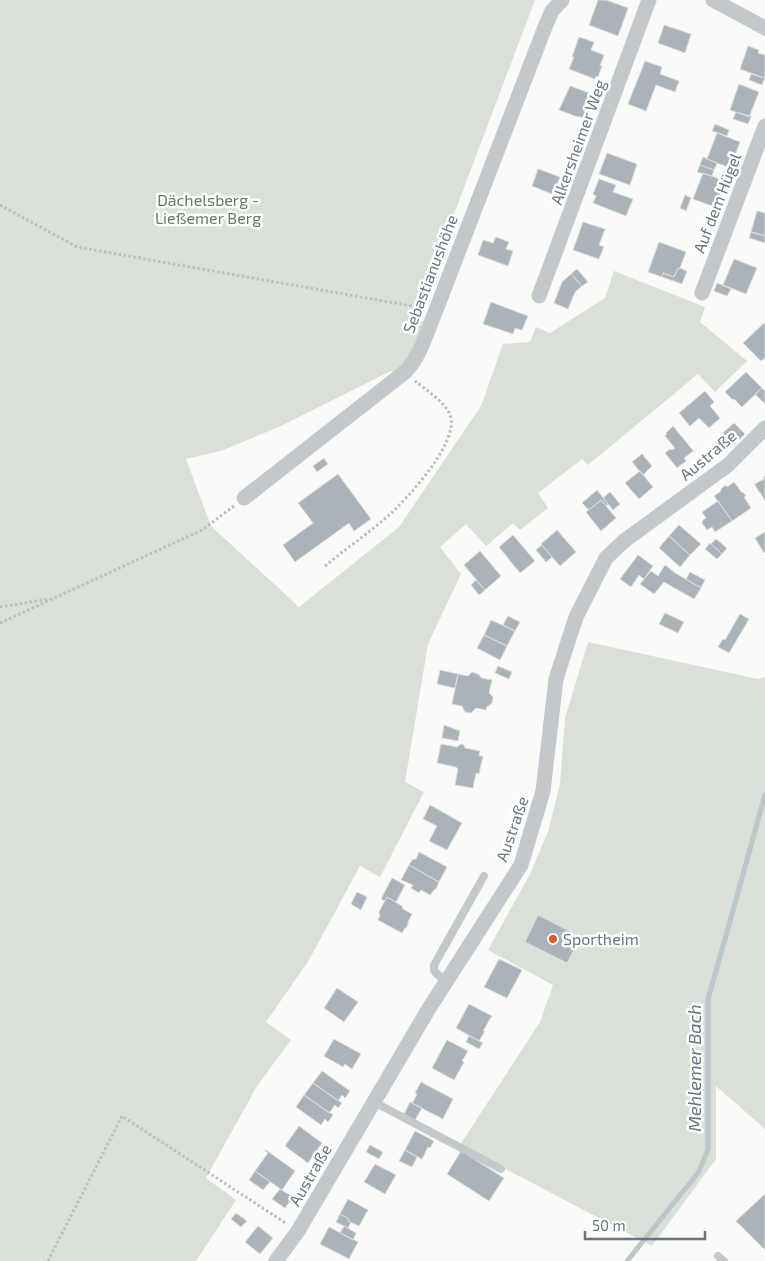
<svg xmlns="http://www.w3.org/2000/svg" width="765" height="1261" font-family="'Exo 2',sans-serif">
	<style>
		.green { fill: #dadfd7 }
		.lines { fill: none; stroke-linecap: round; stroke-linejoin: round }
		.stream { stroke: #bbc7cb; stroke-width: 5 }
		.building { fill: #aab3b9; stroke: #dcdcda }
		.path { stroke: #bbbfc2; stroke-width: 3; stroke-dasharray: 2.5 2.5; stroke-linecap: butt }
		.service { stroke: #c3c8cc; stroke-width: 8 }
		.minor { stroke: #c3c8cc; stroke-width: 15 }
		.poi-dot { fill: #e4572e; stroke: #fff; stroke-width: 2 }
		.labels { text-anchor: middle; stroke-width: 5; stroke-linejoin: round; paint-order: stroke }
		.street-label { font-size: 16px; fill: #657683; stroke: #fff }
		.park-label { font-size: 16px; fill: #687a64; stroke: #fff }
		.poi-label { font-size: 16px; fill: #657683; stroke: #fff; text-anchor: start }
		.water-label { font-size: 18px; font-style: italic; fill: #60757c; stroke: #fff }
	</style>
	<rect width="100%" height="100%" fill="#fafaf8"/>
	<path class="green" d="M0,0H535L417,312L424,324L406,363L396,373L391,371L279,427L221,451L186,459L211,526L299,607L399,527L481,406L503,344L530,342L536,327L550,333L605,298L614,271L705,307L700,322L747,361L715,392L698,374L588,465L582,459L538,493L548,508L520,530L513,523L486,546L466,524L440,547L461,574L428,644L405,782L424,792L380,877L360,866L309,960L266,1022L291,1040L257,1086L206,1178L236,1200L196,1261H0Z
		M588,642L758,679L765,677V1129L716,1086V1159L652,1246L460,1145L540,1022L553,985L488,950L530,874L548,832L560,784L565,718Z"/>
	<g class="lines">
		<path class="stream" d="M627,1261L698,1173L708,1150V999L722,950L765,795"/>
	</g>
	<path class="building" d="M598,0H606L628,8L618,36L589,25Z
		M664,25L691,34L685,53L658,43Z
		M579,37L594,42L591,50L604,55L600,66H602L598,77L596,76L595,79L569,69L574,57H572Z
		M748,46L759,50L758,53L765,55V75L764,78L740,69Z
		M645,61L662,67L660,74L679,81L675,92L656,85L646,111L628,104Z
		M751,74L765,78L762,85L749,80Z
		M739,84L759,92L749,117L730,110Z
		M570,86L595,95L586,119L578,116V117L559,110Z
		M736,112L751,116L748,124L733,119Z
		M715,124L729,130L727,136L712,131Z
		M717,133L740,142L730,168L707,159Z
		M607,153L637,164L630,185L599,174Z
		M703,157L717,163L714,170L700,165Z
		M700,165L714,170L712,176L697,172Z
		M538,169L560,177L557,184L561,185L557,196L532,186Z
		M703,173L725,181L715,207L693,199Z
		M599,179L616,185L613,192L633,199L626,216L593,203L596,196L593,194Z
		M685,195L691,198L686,211L680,208Z
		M757,211L765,213V236L751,232Z
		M583,222L605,229L599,245L604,247L599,259L573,250Z
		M751,232L765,236V243L749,238Z
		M496,237L509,242L506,249L513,251L508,266L478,255L483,240L493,243Z
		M659,242L686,252L680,268V269L678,268L674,277L663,273L662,277L648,272Z
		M734,259L757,268L746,294L723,285Z
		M678,268L680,269V268L687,271L682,284L662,277L663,273L674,277Z
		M577,269L588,282L582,286L571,274Z
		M571,274L582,286L575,292L568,309L554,303L562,282Z
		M717,283L731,289L727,296L714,291Z
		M491,302L528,316L522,330L515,328L513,334L483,324Z
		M764,323L765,325V358L761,361L743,343Z
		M746,372L762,388L742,407L734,399L733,400L725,392Z
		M762,388L765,391V404L755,394Z
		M705,391L714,402L710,406L720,418L709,428L699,418L690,426L679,413Z
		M734,423L745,434L734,445L723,433Z
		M673,426L695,453L693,451L684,458L686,461L677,468L665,453L670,449L672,450L675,448L665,436L667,434L666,433Z
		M642,454L652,466L643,475L632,462Z
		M324,458L328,464L317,472L313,466Z
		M640,471L653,487L639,499L625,483Z
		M338,474L371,519L354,531L349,523L295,562L283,545L313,523L298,503Z
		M765,476V501L760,492H759L754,483L755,484L764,479L763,477Z
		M734,482L742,493L743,492L746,496L744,497L751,508L732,521L714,496L721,491V489L726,485L727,487Z
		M597,490L608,504L606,506L601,500L589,510L582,503Z
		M610,492L620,504L613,510L603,498Z
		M601,500L616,518L601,531L586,512Z
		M718,501L732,521L715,532L712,527L707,530L702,523L703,520L706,518L702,512Z
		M679,525L701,544L690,555L669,536Z
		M557,530L576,552L560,566L541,544Z
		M765,532V552L764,553L755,538Z
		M513,535L535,561L520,573L499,547Z
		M669,536L690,555L680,567L659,548Z
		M716,539L727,548L722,554L711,544Z
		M710,543L722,554L717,559L705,549Z
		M542,545L552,557L546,562L536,550Z
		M480,551L501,576L485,590L464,565Z
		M638,555L653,566L644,579L639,575L631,587L620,579Z
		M665,565L675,573L701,588L694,599L664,582L654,594L640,584L651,571L658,576Z
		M690,572L705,580L701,588L686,579Z
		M476,580L485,590L479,595L471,585Z
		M665,613L684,622L678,633L659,624Z
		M740,614L749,619L729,653L718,647L723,639L725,640Z
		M508,616L520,622L515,631L503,625Z
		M491,620L515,631L507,646L484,635Z
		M484,635L507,646L500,660L477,648Z
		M498,666L512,672L509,679L495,673Z
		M440,670L458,674L455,688L437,684Z
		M472,672L478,674L481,677V678L492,680L489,693L493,697L492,703L487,707L486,710L476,708L471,713L465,712L462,706L452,704L458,674L468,676Z
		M444,725L460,731L458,741L442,738Z
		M441,744L457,747L461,744L464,745L465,748L480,751L479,756H483L479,774L476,773L473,788L455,785L458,769L456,767L437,763Z
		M430,805L462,823L447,850L429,841L437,826L423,819Z
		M419,852L447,867L439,882L409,865L412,860L416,859Z
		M409,865L439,882L436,889H435L430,895L421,890L419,893L411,888L413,885L401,880Z
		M392,878L405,885L396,902L387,897L385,901L381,899Z
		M357,892L367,897L361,910L351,904Z
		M387,897L402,906L403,909L412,914L408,922V924L407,927L405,928L402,933L378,920L380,916L379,912Z
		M538,915L581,937L567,963L525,942Z
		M499,959L522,970L507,998L484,987Z
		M337,988L358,1002L344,1022L324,1008Z
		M469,1004L492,1016V1017H491L483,1031H485L479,1041L456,1028Z
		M469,1036L483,1043L479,1049L466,1042Z
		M334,1039L361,1054L352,1069L345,1064L343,1067L324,1056Z
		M447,1040L468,1051L462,1061L464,1062L454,1080L432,1068Z
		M322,1071L350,1091L345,1098L342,1095L338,1101L313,1083Z
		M421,1082L453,1099L443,1119L410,1102H413L417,1094L415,1093Z
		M313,1083L342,1103L338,1108L335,1105L329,1113L304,1095Z
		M304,1095L333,1115L328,1122L325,1119L321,1125L296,1107Z
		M410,1102L422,1108L415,1120L404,1114Z
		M299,1126L322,1143L308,1163L285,1146Z
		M415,1131L434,1141L430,1148L428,1147L422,1159L405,1150Z
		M370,1145L383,1152L379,1159L366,1152Z
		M266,1150L295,1171L282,1190L255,1171L268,1153L265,1151Z
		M405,1150L417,1157L412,1167L399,1161Z
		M461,1151L504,1178L489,1201L447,1174Z
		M375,1164L396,1175L385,1194L364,1182Z
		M255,1171L270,1182L263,1190L249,1180Z
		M280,1189L293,1197L285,1208L272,1199Z
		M765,1194V1250L736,1221Z
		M348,1199L368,1210L359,1226L348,1221L349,1219L340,1214Z
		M236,1213L247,1221L241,1227L231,1219Z
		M340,1214L349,1219L348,1221L351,1222L348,1228L336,1222Z
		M258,1226L273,1238L260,1254L245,1242Z
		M344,1226L356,1233L353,1240L340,1233Z
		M329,1227L358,1242L349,1259L320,1244Z"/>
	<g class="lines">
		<path class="path" d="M0,205L77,247L423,308
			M325,566C345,549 368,534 388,516C407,499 460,442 450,415C445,402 426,390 415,381
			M0,607L49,599
			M0,623L202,530L234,506
			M48,1261L122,1116L287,1224"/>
		<path class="service" d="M446,982L434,971V965L484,876
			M374,1102L501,1169
			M718,1256L724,1261"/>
		<path class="minor" d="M713,0L765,28
			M702,293L765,126
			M539,296L649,0
			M244,498L405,372C421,356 427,331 436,310L545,27L552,11L562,0
			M276,1261L298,1231L428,1010L521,865L543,791L556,679L576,617L606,558L624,541L728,465L765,428"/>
	</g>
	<circle class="poi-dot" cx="553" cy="939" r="5"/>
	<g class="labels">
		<g class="street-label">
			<text transform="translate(578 142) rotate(-70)" y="6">Alkersheimer Weg</text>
			<text transform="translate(717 203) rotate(-69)" y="6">Auf dem Hügel</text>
			<text transform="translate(430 274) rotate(-69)" y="6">Sebastianushöhe</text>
			<text transform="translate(708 455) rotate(-40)" y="6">Austraße</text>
			<text transform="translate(512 829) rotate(-71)" y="6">Austraße</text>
			<text transform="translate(310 1175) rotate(-60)" y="6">Austraße</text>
		</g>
		<g class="park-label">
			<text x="208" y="206">Dächelsberg -<tspan x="208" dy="18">Ließemer Berg</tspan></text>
		</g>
		<g class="poi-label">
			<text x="563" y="945">Sportheim</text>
		</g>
		<g class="water-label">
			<text transform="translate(695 1068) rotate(-90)" y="6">Mehlemer Bach</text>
		</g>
	</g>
	<path d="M585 1231v8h120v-8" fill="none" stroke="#657683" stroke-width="2.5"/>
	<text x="592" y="1231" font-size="15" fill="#657683" stroke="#ffffff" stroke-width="4" paint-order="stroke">50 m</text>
</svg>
